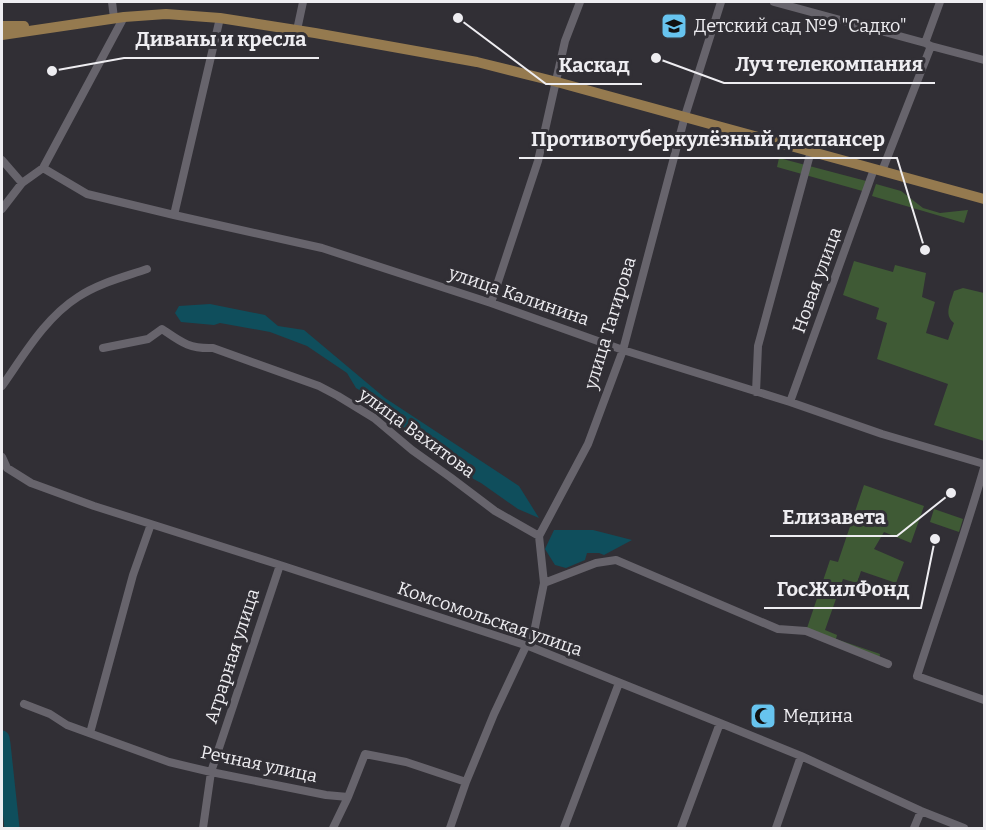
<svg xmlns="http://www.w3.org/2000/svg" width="986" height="830" font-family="Bitter,serif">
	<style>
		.green { fill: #3f5a35 }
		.water { fill: #0f4e5c }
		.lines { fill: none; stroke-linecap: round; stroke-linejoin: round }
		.river { stroke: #0f4e5c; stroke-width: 15 }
		.minor { stroke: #67646c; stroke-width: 8 }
		.major { stroke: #957a4f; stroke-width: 10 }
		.labels { text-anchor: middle; stroke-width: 6; stroke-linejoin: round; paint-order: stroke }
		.poi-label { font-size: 18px; fill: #eeedf1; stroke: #312f35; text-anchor: start }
		.street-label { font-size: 18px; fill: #eeedf1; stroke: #312f35 }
		.leader { fill: none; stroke: #eeedf1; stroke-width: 2 }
		.callout-dot { fill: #eeedf1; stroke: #312f35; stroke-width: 2 }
		.callout-label { font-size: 20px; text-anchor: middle; font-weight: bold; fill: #eeedf1; stroke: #312f35; stroke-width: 6; stroke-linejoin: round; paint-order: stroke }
	</style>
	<rect width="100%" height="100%" fill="#312f35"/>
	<path class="green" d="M779,158L870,182L866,192L777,167Z
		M876,184L901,191L923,208L940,213L968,210L964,223L872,196Z
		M854,261L893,272L895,265L926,273L922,297L935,302L926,333L948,340L954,323C943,315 951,302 954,291L963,288L984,293V441L934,425L948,384L877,359L887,323L876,319L879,308L843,295Z
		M864,485L924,506L911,543L884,532L874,549L904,562L896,583L861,571L857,583L843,579L825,630L837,635L836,639L880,654L879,660L806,631L830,560L838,562Z
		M934,509L963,519L959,532L930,522Z"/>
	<path class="water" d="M210,304L265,315L278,326L304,330L385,398L519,486L539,518L518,509L481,483L468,476L459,463L424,441L405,434L388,419L386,406L356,388L347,373L307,346L270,332L220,323L214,325L181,322L175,313L179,306Z
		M554,530H593L632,540L604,555L599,553H587L585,560L566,568L555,565L545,549Z"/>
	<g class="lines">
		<path class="river" d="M2,738L3,744L12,828"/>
		<path class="minor" d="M112,2L114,18
			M774,2L925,43L931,46L984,60
			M297,30L303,2
			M925,43L940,2
			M2,160L22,183
			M43,168L87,194L174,215L322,248L491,303L623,350L790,402L882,434L984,464
			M882,171L931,46
			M2,209L22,183L43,168L124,17
			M174,215L220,18
			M491,303L538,161L565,41L580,2
			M103,348L148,339L162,329C181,342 189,349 213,348L319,386L338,396L374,418L412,450L450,477L495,511L539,536
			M2,386C24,355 45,318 78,297C99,283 124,277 147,269
			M756,392L758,346L811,151
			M790,402L874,169
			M2,457L7,468L31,483L94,506L280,565L531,647L720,723L801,756L921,811L964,828
			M984,468C964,538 939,607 917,676L984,700
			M544,583L596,563L616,560L778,629L806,631L888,664
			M531,647L544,583L539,536L588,444L623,350L685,116L721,2
			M24,704L50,714L67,725L169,762L211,772L326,795L348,797L365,754L406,762L466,782
			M90,733L133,575L151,524
			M203,828L211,772L280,565
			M333,828L348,797
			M450,828L466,782L494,714L526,646
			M564,828L619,683
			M681,828L720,723
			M776,828L801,756
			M914,828L921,811"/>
		<path class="major" d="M2,26H24
			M2,35L124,17L166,14L220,18L315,33L477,62L557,82L984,199"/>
	</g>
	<defs>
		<g id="school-square" transform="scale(1.35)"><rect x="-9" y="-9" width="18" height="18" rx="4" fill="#67c4ef" stroke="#312f35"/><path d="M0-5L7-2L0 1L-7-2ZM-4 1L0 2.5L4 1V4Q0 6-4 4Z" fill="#111"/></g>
		<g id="mosque-square" transform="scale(1.35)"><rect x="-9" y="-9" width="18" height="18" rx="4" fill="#67c4ef" stroke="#312f35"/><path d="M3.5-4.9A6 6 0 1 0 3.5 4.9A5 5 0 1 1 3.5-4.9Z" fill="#111"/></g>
	</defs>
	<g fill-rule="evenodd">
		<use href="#school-square" x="674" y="26"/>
		<use href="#mosque-square" x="763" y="716"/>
	</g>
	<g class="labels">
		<g class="poi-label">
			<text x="694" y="32">Детский сад №9 "Садко"</text>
			<text x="783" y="722">Медина</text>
		</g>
		<g class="street-label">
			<text transform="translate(817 280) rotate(-70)" y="6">Новая улица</text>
			<text transform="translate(519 296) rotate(19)" y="6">улица Калинина</text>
			<text transform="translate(610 323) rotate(-73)" y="6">улица Тагирова</text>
			<text transform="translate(417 433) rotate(36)" y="6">улица Вахитова</text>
			<text transform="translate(490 619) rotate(19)" y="6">Комсомольская улица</text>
			<text transform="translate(232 656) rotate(-72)" y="6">Аграрная улица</text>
			<text transform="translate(259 764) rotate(12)" y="6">Речная улица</text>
		</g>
	</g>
	<path class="leader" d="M52 71L124 58H319M656 58L724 83H935M458 18L546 84H642M925 250L897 158H519M951 493L897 536H770M935 539L921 608H764"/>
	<g class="callout-dot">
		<circle cx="52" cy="71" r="6"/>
		<circle cx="656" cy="58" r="6"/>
		<circle cx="458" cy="18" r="6"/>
		<circle cx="925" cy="250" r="6"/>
		<circle cx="951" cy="493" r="6"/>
		<circle cx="935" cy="539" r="6"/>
	</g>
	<g class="callout-label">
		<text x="221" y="46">Диваны и кресла</text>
		<text x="829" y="71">Луч телекомпания</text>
		<text x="594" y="72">Каскад</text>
		<text x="708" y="146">Противотуберкулёзный диспансер</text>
		<text x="834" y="524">Елизавета</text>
		<text x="843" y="596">ГосЖилФонд</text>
	</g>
	<rect width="986" height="830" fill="none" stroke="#eeedf1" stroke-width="6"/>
</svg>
